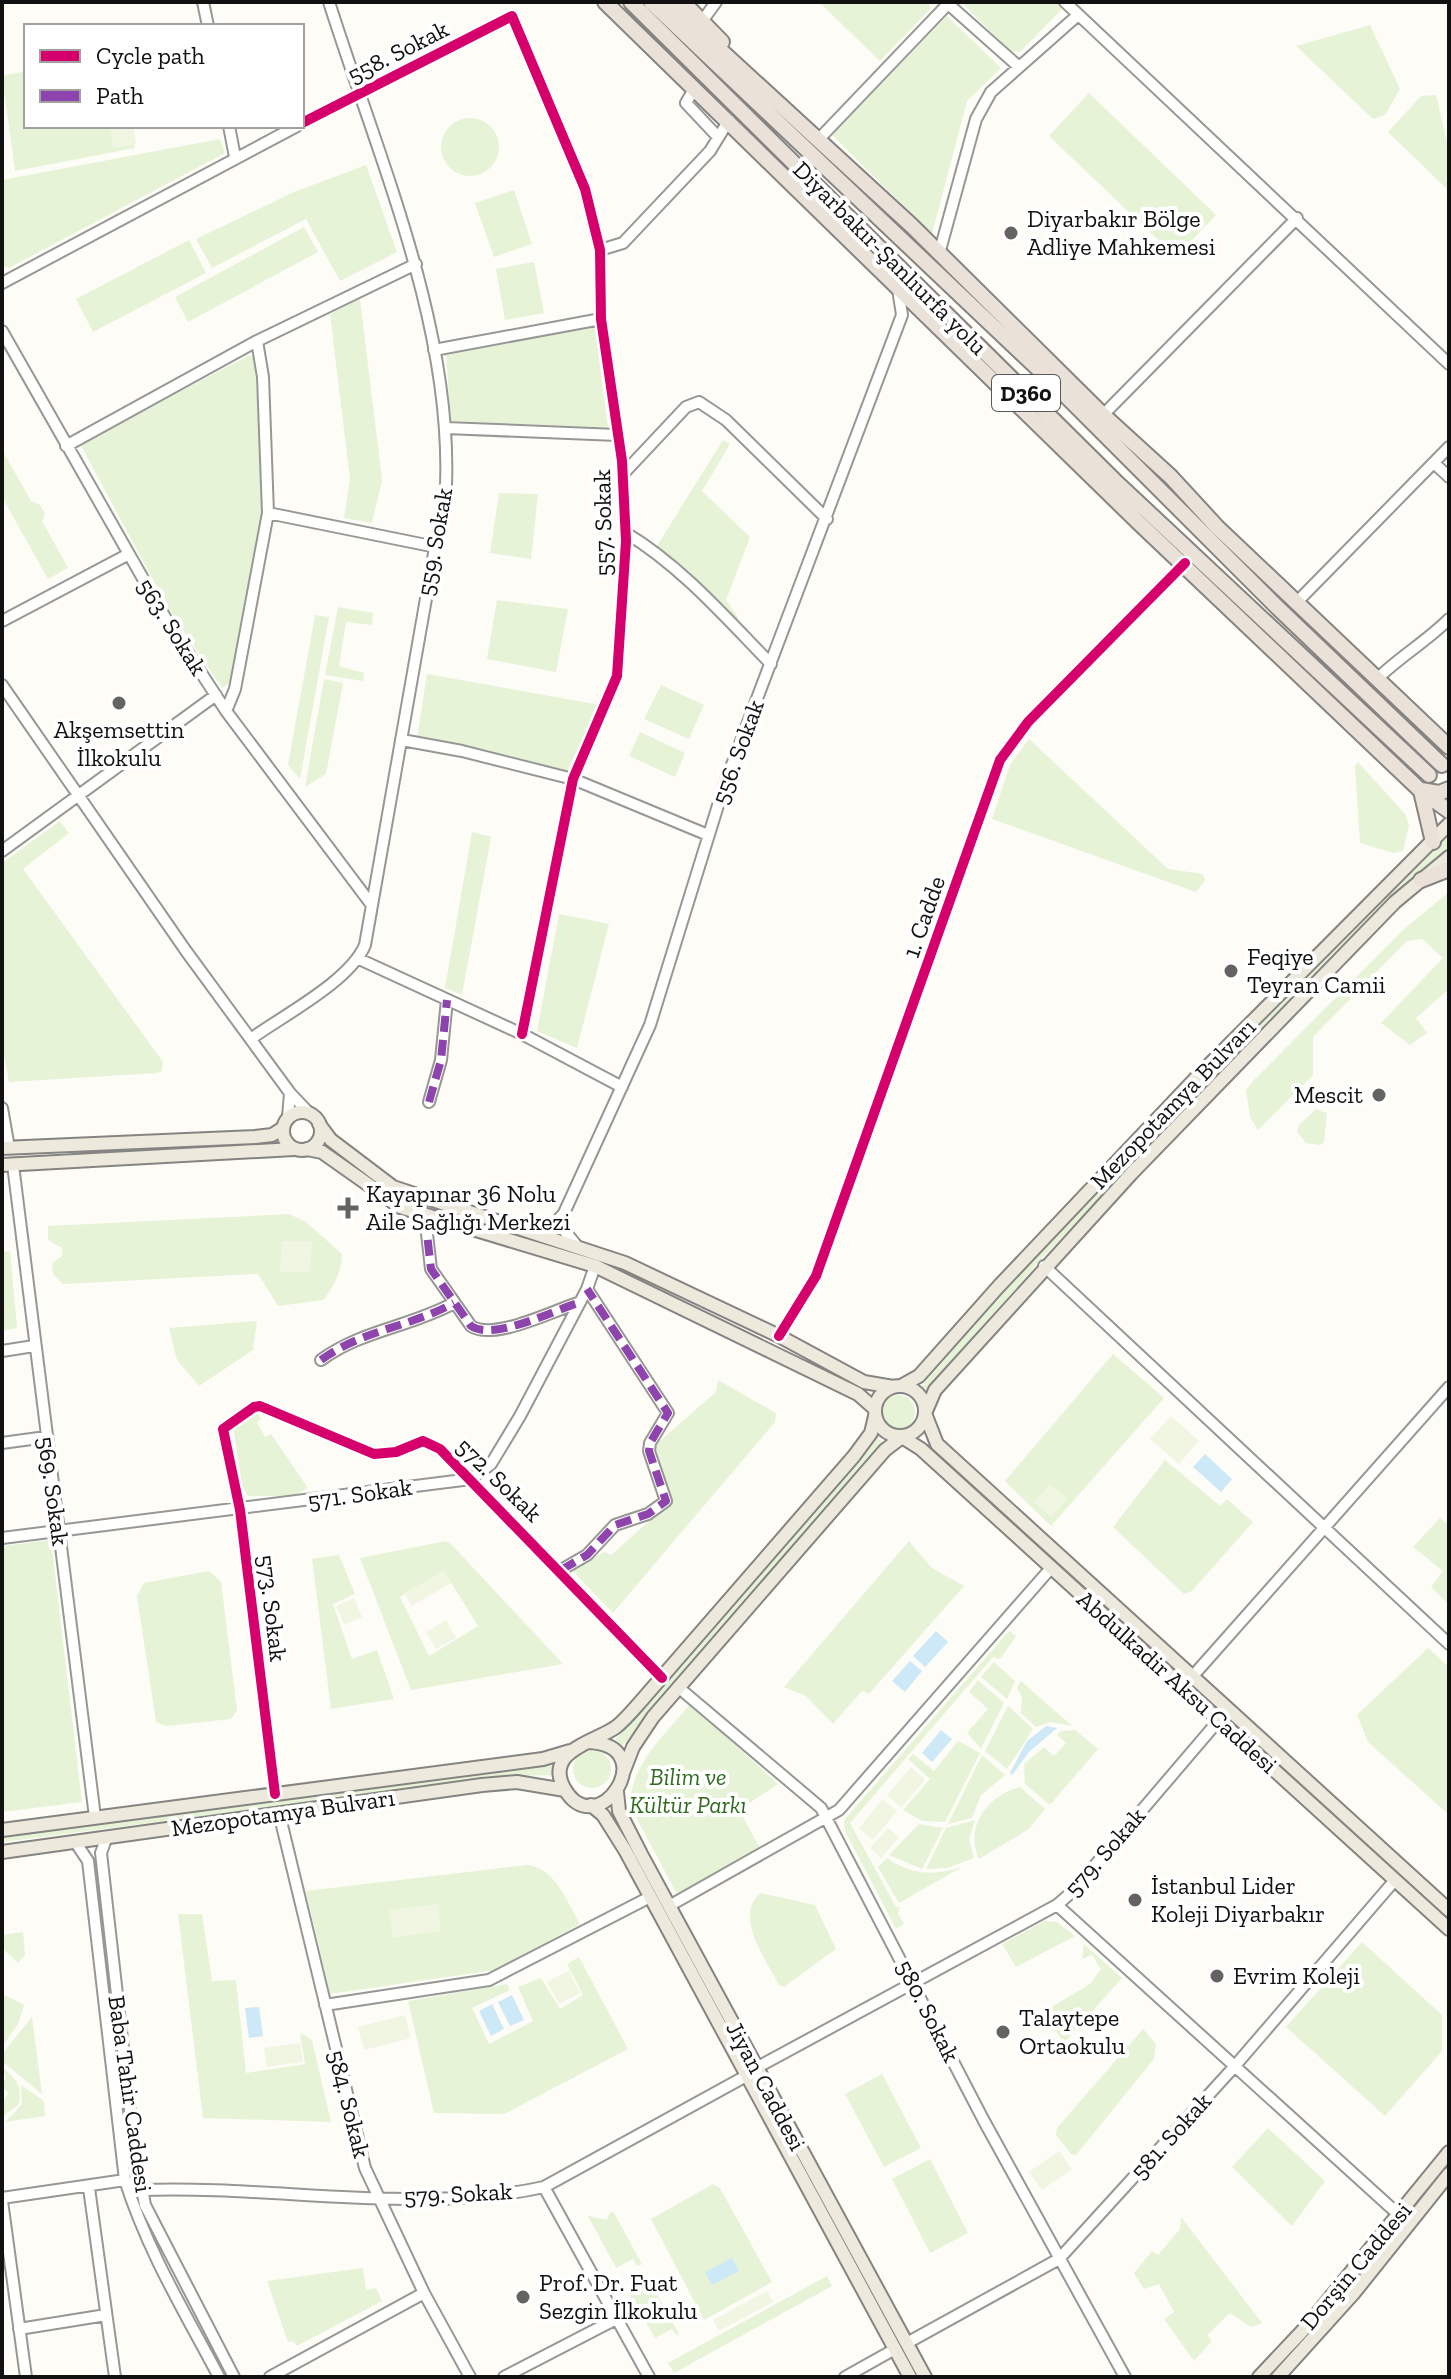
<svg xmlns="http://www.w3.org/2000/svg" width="1451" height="2379" font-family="'Zilla Slab',serif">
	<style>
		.green { fill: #e7f3d7; fill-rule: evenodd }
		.pitch { fill: #f0f6e1 }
		.water { fill: #cde8f7 }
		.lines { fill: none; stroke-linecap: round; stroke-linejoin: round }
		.minor-casing { stroke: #979795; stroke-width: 14 }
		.major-casing { stroke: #858482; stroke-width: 16 }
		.highway-casing { stroke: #858482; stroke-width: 18 }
		.minor { stroke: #fffffe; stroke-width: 10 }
		.major { stroke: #ede9dc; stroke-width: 12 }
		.highway { stroke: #eae1d8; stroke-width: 14 }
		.quiet { stroke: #8e44ad; stroke-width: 8; stroke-dasharray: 16 8; stroke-linecap: butt }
		.cycleway-casing { stroke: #fff; stroke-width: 15 }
		.cycleway { stroke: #d6006c; stroke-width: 10 }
		.poi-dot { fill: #646362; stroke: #fff; stroke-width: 3 }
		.labels { text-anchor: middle; stroke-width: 8; stroke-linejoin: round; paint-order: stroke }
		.shield { fill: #fff; stroke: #585858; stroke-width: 2 }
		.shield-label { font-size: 22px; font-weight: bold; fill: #111 }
		.street-label { font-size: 24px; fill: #111; stroke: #fff }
		.poi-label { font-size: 24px; fill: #111; stroke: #fff; text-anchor: start }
		.park-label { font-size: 24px; font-style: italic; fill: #2f6b1f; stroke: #fff }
	</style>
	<rect width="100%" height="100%" fill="#fdfcf7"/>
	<path class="green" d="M819,2H928L931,8L880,61Z
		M961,2H1059L1064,7L1020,52L1010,51Z
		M947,16L1001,68L967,101L932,234L832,135Z
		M1370,25L1400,89L1385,115L1373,119L1296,46Z
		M26,71V126H131L135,148L15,171L2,76Z
		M1089,93L1216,215L1176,257L1049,136Z
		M1436,95L1449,151V191L1388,132L1421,96Z
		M441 147a29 29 0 1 1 58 0a29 29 0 1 1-58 0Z
		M220,139L225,153L9,268L2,266V180Z
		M366,165L397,252L340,281L306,219L212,268L196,239L294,192Z
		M514,190L532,244L494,257L475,203Z
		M304,227L318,252L188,322L175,297Z
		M189,240L206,273L93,332L76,299Z
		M534,262L544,313L505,320L496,269Z
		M360,299L382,480L372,523L344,518L350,479L330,314Z
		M595,327L608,428L451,421L446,355Z
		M250,355L255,359L263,518L231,682L222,688L166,604L80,444Z
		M723,440L730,444L702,491L750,537L726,600L738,617L736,621L657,546Z
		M4,453L31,501L40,505L45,514L42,521L68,568L48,579L2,497Z
		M499,493L538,494L531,559L490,553Z
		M497,600L568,609L556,672L487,659Z
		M338,607L373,613L372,625L346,622L339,666L364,673L363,681L325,675Z
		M315,615L329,617L300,779L288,765Z
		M427,674L600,705L567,771L417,738Z
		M324,679L343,683L326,774L305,787Z
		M661,685L704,705L689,739L644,719Z
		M640,732L685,753L675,777L629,756Z
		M1029,739L1168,869L1203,874L1205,880L1196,892L992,819L1010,765Z
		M1358,762L1405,814L1409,825L1403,851L1394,853L1360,843L1355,766Z
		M60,821L69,833L23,869L163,1062L162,1071L157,1073L9,1082L2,1043V863Z
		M472,832L491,837L462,995L445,988Z
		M1449,833V848L1390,898L1043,1257L927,1392L921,1387L1009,1284L1163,1122L1380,897Z
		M1449,892V989L1416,1018L1427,1033L1410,1045L1381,1023L1443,958L1422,939L1407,941L1313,1037V1075L1258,1130L1250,1117L1246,1090L1254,1080L1405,928Z
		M559,914L609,924L577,1048L537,1031Z
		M1316,1109L1327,1113L1324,1142L1320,1145L1306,1143L1297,1132L1299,1125Z
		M289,1214L306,1222L342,1254C342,1271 334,1287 323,1300L278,1306L258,1274L63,1284L53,1274L52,1263L62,1256V1248L48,1240V1226Z
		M10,1251L17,1328L2,1331V1252Z
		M257,1321L253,1350L199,1386L177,1360L169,1328Z
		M1113,1354L1164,1398L1051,1526L1005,1481Z
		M718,1380L776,1413L775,1422L613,1613L570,1568L605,1552L611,1555L671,1502L653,1447L716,1392Z
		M881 1412a17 17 0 1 1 34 0a17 17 0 1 1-34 0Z
		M255,1409L261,1419L257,1422L265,1437L271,1434L308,1488L292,1496H248L242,1486L233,1426Z
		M876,1437L883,1442L621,1747L615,1740Z
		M1165,1460L1220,1506L1227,1499L1253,1522L1192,1591L1184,1594L1113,1527Z
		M1440,1518L1449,1525V1605L1431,1587L1443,1571L1413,1547Z
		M51,1540L82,1802L2,1812V1546Z
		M446,1541L451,1544L563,1664L411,1690L360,1558ZM444,1571L478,1626L429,1656L400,1597Z
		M909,1541L932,1568L964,1586L869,1694L862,1691L833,1724L806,1696L784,1687Z
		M339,1555L355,1594L333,1604L352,1659L377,1650L394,1699L331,1709L312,1559Z
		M209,1571L221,1582L237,1711L231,1719L166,1726L156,1722L137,1596L144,1583Z
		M1009,1631L1016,1636L1000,1659L993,1657L850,1823L896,1907H900L898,1914L904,1924L896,1929L845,1831L844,1820Z
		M1428,1648L1449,1667V1815L1368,1742L1357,1715Z
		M994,1662L1015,1681L1007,1699L981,1677Z
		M978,1680L1004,1703L981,1749L967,1733L988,1709L969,1692Z
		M1021,1681L1072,1726L1051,1722L1036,1727L1021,1713L1022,1697L1017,1688Z
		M690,1704L778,1784L739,1810L760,1848L682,1894L676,1892L631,1808C627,1767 667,1733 690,1704Z
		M1008,1706L1033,1729L1007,1769L985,1751Z
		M1075,1730L1098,1749L1050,1805L1025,1784L1024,1764L1044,1747L1054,1756L1066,1743L1057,1735L1061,1731Z
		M958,1741L980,1753L945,1822L922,1821L903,1810L930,1779L908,1759L913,1754L934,1771Z
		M573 1769a19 19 0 1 1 38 0a19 19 0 1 1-38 0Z
		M982,1755L1005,1775L981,1795L972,1818L948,1824Z
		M556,1765L555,1775L513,1776L2,1842V1835Z
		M1020,1787L1045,1809L1029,1829L979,1859C964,1827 988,1795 1020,1787Z
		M975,1820L969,1839L974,1858L947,1868L926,1869L946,1828Z
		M919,1824L943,1828L922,1869L889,1855Z
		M887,1858C910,1875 935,1876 962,1867L899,1903L878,1867Z
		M528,1865C555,1868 567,1902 580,1924L495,1970L330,1994L306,1891Z
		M761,1893L815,1905L836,1949L784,1987L779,1985C767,1962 732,1914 761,1893Z
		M178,1914H202L212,1981L236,1980L246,2073L305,2064L300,2033L312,2040L331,2122L203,2118Z
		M1045,1921L1057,1922L1075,1936L1016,1967L1002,1944Z
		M23,1932L25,1955L18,1963L2,1948V1935Z
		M1362,1942L1442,2015V2051L1385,2116L1286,2027Z
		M1084,1944L1122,1978L1064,2043L1043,2012L1090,1984L1101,1969L1092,1955L1082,1959Z
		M579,1957L628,2049L504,2114L434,2113L408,2001L507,1984L510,1990L472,2008L489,2044L533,2021L518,1987L541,1978L560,2009L583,1995L567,1964Z
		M3,1994L24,2005L18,2024L2,2047Z
		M32,2017L42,2094L2,2061V2054Z
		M1143,2029L1156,2044L1154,2059L1076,2155L1071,2154L1056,2135L1057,2128Z
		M2,2067C15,2077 24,2088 18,2105L2,2117V2103L8,2093L2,2086L6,2077Z
		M882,2074L921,2148L884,2167L845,2094Z
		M21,2085L44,2101L45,2116L5,2122L22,2104Z
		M1268,2128L1325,2181L1292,2226L1232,2167Z
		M930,2159L968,2233L930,2253L892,2179Z
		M713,2184L720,2188L772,2282L704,2320L651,2219Z
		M610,2212L614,2213L642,2264L637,2266L633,2259L616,2268L588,2216L607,2220Z
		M1181,2217L1262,2323L1251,2327L1230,2313L1207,2335L1212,2341L1194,2361L1164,2319L1174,2312L1159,2284L1144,2289L1134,2273L1152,2251L1158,2255L1180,2229Z
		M363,2268L366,2290L376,2288L382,2301L297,2346L293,2341L288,2342L267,2281Z
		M646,2274L679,2334L677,2336L672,2329L655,2338L629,2293L646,2284L642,2276Z
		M827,2276L832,2286L674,2373L668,2363Z"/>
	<path class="pitch" d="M110,126H133L136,144L113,148Z
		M282,1241H312L310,1272H280Z
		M1171,1416L1199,1441L1179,1464L1150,1439Z
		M1050,1484L1067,1499L1051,1517L1034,1502Z
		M444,1571L451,1583L412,1606L404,1593Z
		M354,1598L362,1617L344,1625L336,1606Z
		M446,1620L456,1638L436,1649L426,1632Z
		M911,1767L925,1780L901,1808L887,1795Z
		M883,1799L897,1811L873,1840L859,1828Z
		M888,1828L899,1837L881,1858L870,1848Z
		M438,1904L441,1931L393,1938L389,1910Z
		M569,1971L580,1993L559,2004L547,1982Z
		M405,2015L411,2038L364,2050L358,2027Z
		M300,2043L303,2062L267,2067L264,2048Z
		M1059,2151L1072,2169L1042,2190L1029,2172Z
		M767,2291L773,2302L719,2331L713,2320Z"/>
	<path class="water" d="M1205,1454L1232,1479L1221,1492L1193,1467Z
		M936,1631L948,1642L925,1667L913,1656Z
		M910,1661L922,1671L905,1692L892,1681Z
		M1046,1726L1057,1728L1029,1752L1012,1775L1010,1773L1027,1741Z
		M941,1730L952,1739L932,1762L922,1753Z
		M512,1995L524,2020L510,2026L498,2002Z
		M492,2004L504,2029L491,2036L479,2011Z
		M259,2007L263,2036L249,2038L245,2008Z
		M732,2258L739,2271L712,2285L705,2272Z"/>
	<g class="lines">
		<g class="minor-casing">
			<path id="minor" d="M203,2L208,26
				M946,2L1018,66
				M1065,2L1449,364
				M703,20L716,2
				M694,89L686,103L718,137
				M302,123L512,16L585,189L600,250L601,319L622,461L626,541L617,676L573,779L522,1034
				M229,126L235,157
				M818,140L948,4
				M600,250L623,243L710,151L729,120
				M939,254L976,119L991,92L1078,15
				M2,283L297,126
				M2,331L166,619L226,711L371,904
				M434,350L601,319
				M1103,415L1297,218
				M446,428L617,435
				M66,446L257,341L416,264
				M1434,463L1449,477
				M623,474L686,407L699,402L726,420L827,519
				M268,513L436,547
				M626,533C681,566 726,618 771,664
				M1296,603L1449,447
				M2,621L127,555
				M1376,680C1399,657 1426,642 1449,619
				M2,685L186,951L290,1093
				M226,711L235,689L268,513L263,377L257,341
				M402,740L462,751L573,779L708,835
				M2,851L216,695
				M359,959L522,1034L622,1087
				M252,1038C284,1015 350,981 365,945L446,485C452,324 377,154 329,2
				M429,1102L441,1060L447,1000
				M2,1108L9,1148
				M288,1117L290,1093L311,1115
				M13,1165L95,1817
				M564,1213L650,1025L724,786L902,315L898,289
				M425,1216L431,1269L471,1326C494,1341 552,1311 578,1303
				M532,1231L551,1228L564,1213L563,1229L577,1246
				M1044,1266L1449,1644
				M779,1336L816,1276L1000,760L1028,722L1185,563
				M2,1351L34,1346
				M321,1360C362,1330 410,1327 454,1303
				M2,1443L46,1437
				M2,1538L471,1479L491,1464L520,1416L587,1289L595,1266
				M561,1570L587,1555L615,1525L648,1514L666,1501L649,1451L650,1443L668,1413L587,1289
				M1192,1677L1449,1387
				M678,1687L821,1808L984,2121L1125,2377
				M275,1794L240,1510L223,1429L254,1407L260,1406L374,1454L396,1452L423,1441L440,1449L662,1678
				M279,1813L365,2168L424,2293L470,2377
				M106,1839L101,1853L134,2145L145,2205L234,2377
				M76,1843L88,1861L125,2180C147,2250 185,2313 219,2377
				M1057,1905L1399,2215
				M669,1906L839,1810L1051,1568
				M325,2005L489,1980L650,1897
				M756,2068L1057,1905L1073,1891L1219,1720
				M544,2187L649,2377
				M89,2188L115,2377
				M142,2190C271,2185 418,2215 544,2187L746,2076
				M2,2198L125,2180
				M2,2201L26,2377
				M19,2329L106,2315
				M907,2343L1059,2259L1234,2067L1395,1880
				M270,2377L424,2293
				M504,2377L618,2318
				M845,2377L895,2349"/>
		</g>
		<g class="major-casing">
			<path id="major" d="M283 1131a19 19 0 1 1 38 0a19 19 0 1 1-38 0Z
				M319,1124L331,1140L393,1187L625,1263L779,1336L864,1382L893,1387
				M2,1148L255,1137L272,1135L283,1128
				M307,1149L322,1152L400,1207L595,1266L858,1394L875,1409
				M2,1165L294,1149
				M875 1411a25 25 0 1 1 50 0a25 25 0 1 1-50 0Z
				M901,1386L919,1376L999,1286L1197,1077L1449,824
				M926,1411L935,1390L1131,1174L1395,902L1449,857
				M926,1416L937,1444L1449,1910
				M588,1742C665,1745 597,1847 564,1788C544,1751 595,1742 616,1727C625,1720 634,1709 642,1700L854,1456L871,1433L875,1416
				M623,1773L633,1747L653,1717L885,1450L902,1437L921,1449L1449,1929
				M617,1792L619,1811L641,1854L925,2377
				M591,1805L603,1815L625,1850L910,2377
				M2,1830L543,1759L570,1751
				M2,1852L482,1785L517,1782L565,1790
				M1259,2377L1307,2326L1449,2152
				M1278,2377L1353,2294L1449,2174"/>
		</g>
		<g class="highway-casing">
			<path id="highway" d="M605,2L1138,522L1420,790L1449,811
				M631,2L1115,481L1429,775
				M651,2L1053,383L1276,606L1442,765
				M668,2L912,226L1103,415L1171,477L1217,527L1449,747
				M683,2L722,42
				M1421,790L1439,793L1449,789
				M1421,791L1433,842
				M1421,880L1449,869"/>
		</g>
		<use href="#minor" class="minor"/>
		<use href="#major" class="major"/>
		<use href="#highway" class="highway"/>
		<path class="quiet" d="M429,1102L441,1060L447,1000
			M425,1216L431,1269L471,1326C494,1341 552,1311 578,1303
			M321,1360C362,1330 410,1327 454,1303
			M561,1570L587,1555L615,1525L648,1514L666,1501L649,1451L650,1443L668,1413L587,1289"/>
		<g class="cycleway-casing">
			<path id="cycleway" d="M302,123L512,16L585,189L600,250L601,319L622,461L626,541L617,676L573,779L522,1034
				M779,1336L816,1276L1000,760L1028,722L1185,563
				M275,1794L240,1510L223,1429L254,1407L260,1406L374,1454L396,1452L423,1441L440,1449L662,1678"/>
		</g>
		<use href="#cycleway" class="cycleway"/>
	</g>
	<g class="poi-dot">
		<circle cx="1011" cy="233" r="8"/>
		<circle cx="119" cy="703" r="8"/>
		<circle cx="1231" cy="971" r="8"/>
		<circle cx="1379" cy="1095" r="8"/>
		<path d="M344 1196h8v8h8v8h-8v8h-8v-8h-8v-8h8z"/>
		<circle cx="1135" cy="1900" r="8"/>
		<circle cx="1217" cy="1976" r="8"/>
		<circle cx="1003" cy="2032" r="8"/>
		<circle cx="523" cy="2297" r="8"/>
	</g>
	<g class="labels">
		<rect class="shield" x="992" y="375" width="68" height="36" rx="6"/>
		<g class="shield-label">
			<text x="1026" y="401">D360</text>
		</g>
		<g class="street-label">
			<text transform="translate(398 52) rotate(-27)" y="8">558. Sokak</text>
			<text transform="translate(890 258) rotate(45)" y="8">Diyarbakır-Şanlıurfa yolu</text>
			<text transform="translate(603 523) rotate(-91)" y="8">557. Sokak</text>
			<text transform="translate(435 542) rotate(-80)" y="8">559. Sokak</text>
			<text transform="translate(172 627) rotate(58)" y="8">563. Sokak</text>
			<text transform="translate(738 752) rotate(-70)" y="8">556. Sokak</text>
			<text transform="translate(924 917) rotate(-71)" y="8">1. Cadde</text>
			<text transform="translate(1173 1104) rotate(-46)" y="8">Mezopotamya Bulvarı</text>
			<text transform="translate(499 1480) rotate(44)" y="8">572. Sokak</text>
			<text transform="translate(53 1491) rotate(82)" y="8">569. Sokak</text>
			<text transform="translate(360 1494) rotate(-8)" y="8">571. Sokak</text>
			<text transform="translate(272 1608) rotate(83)" y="8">573. Sokak</text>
			<text transform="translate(1177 1682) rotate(42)" y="8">Abdulkadir Aksu Caddesi</text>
			<text transform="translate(283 1813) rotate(-8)" y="8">Mezopotamya Bulvarı</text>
			<text transform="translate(1105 1852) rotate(-49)" y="8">579. Sokak</text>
			<text transform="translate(928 2011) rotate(63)" y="8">580. Sokak</text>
			<text transform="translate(766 2086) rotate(62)" y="8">Jiyan Caddesi</text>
			<text transform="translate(130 2094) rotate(82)" y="8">Baba Tahir Caddesi</text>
			<text transform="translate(349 2104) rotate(76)" y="8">584. Sokak</text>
			<text transform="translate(1171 2136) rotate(-48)" y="8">581. Sokak</text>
			<text transform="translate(458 2194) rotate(-3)" y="8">579. Sokak</text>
			<text transform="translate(1356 2266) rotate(-50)" y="8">Dorşin Caddesi</text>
		</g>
		<g class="poi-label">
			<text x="1027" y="227">Diyarbakır Bölge<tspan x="1027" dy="28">Adliye Mahkemesi</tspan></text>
			<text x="119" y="738" text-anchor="middle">Akşemsettin<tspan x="119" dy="28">İlkokulu</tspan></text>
			<text x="1247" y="965">Feqiye<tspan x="1247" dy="28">Teyran Camii</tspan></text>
			<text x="1363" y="1103" text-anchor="end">Mescit</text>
			<text x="366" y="1202">Kayapınar 36 Nolu<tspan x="366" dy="28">Aile Sağlığı Merkezi</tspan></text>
			<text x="1151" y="1894">İstanbul Lider<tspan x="1151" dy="28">Koleji Diyarbakır</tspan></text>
			<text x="1233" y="1984">Evrim Koleji</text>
			<text x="1019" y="2026">Talaytepe<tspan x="1019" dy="28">Ortaokulu</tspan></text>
			<text x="539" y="2291">Prof. Dr. Fuat<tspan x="539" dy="28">Sezgin İlkokulu</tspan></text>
		</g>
		<g class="park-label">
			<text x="688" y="1785">Bilim ve<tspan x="688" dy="28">Kültür Parkı</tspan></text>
		</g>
	</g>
	<rect width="1451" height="2379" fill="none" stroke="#111111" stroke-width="8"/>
	<rect x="24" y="24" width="280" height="104" fill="#ffffff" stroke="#a0a0a0" stroke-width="2"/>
	<rect x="40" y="50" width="40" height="12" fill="#d6006c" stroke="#a0a0a0" stroke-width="2"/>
	<text x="96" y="64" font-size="24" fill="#111111">Cycle path</text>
	<rect x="40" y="90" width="40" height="12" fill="#8e44ad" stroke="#a0a0a0" stroke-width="2"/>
	<text x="96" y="104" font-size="24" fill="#111111">Path</text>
</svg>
